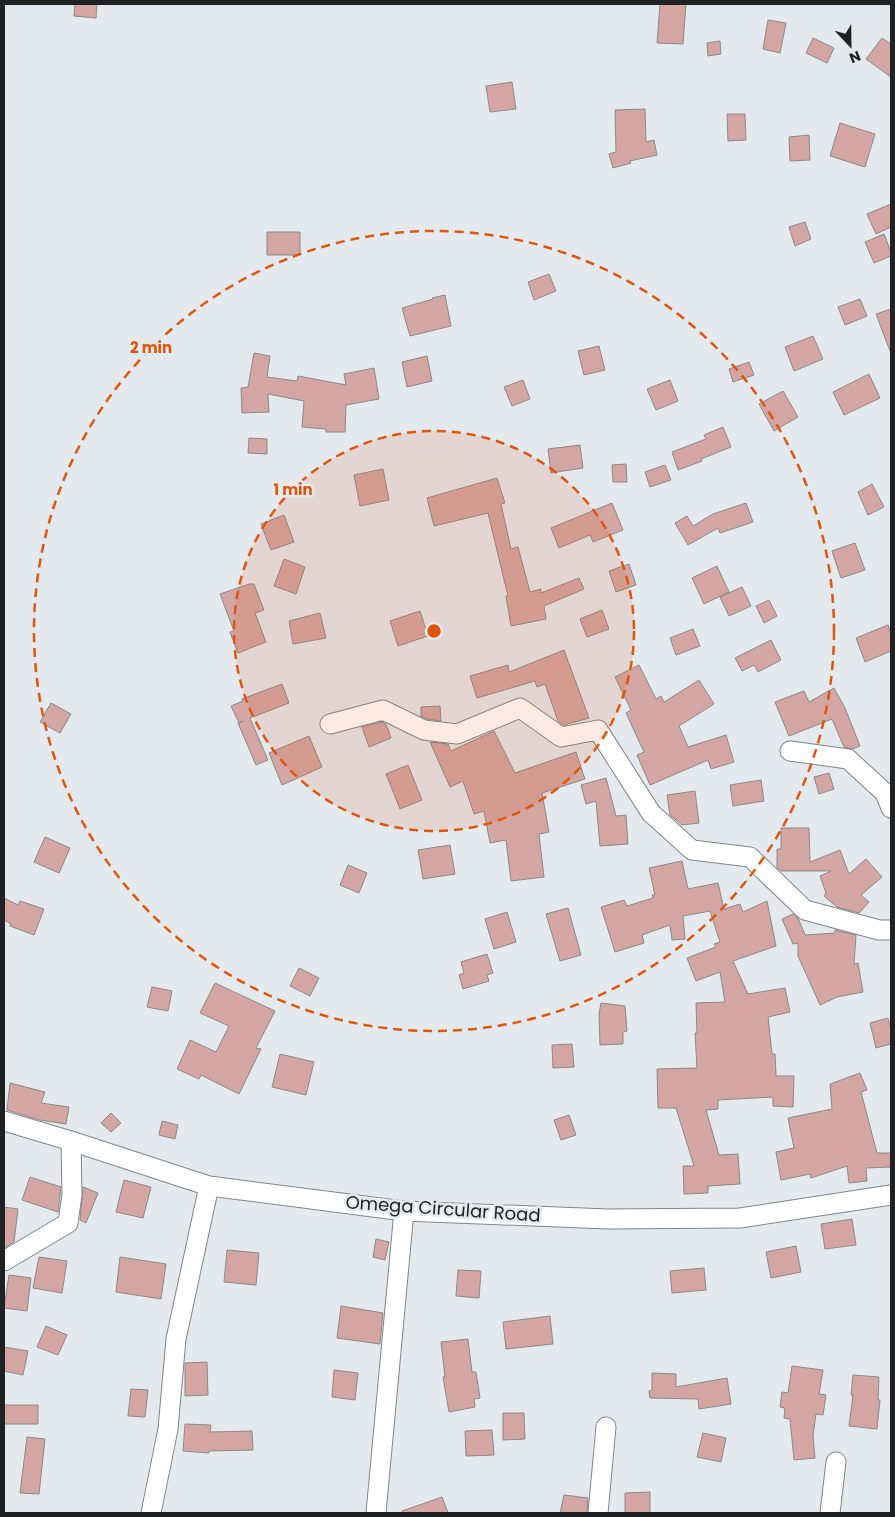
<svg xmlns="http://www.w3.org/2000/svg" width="895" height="1517" font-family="Poppins,sans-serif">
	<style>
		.building { fill: #d3a6a3; stroke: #8d8786 }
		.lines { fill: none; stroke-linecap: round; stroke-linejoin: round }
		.minor-casing { stroke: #808589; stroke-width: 21 }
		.minor { stroke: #fff; stroke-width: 19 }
		.ring { fill: none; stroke: #de560d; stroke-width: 2.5; stroke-dasharray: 9 6 }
		.labels { text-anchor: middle; stroke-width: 5; stroke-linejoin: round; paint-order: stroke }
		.street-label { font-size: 18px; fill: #1f2122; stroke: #e4e9ed }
		.centre { fill: #de560d; stroke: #e4e9ed; stroke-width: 2.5 }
		.ring-label { font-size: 15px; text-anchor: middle; font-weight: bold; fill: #de560d; stroke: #e4e9ed; stroke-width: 5; stroke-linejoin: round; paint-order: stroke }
	</style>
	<rect width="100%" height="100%" fill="#e4e9ed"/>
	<path class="building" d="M75,4H97L96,18L74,16Z
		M660,4H686L683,44L657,43Z
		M768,20L786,23L780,53L763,49Z
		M813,38L834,48L827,63L806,53Z
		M882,38L891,44V77L866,59Z
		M720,41L721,54L708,56L707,43Z
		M512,82L516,109L490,112L486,86Z
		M645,109L646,142L654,140L657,155L630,161L631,163L613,168L609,154L616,152L615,110Z
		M727,114H745L746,140L728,141Z
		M840,123L875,134L865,167L830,156Z
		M809,135L810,160L790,161L789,137Z
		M891,204V227L876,234L867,214Z
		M805,222L811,239L795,246L789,227Z
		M267,232H300V255H267Z
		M884,234L891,252V256L874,263L865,242Z
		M549,274L556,291L534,300L528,282Z
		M445,295L451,326L410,336L402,308L433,299L432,298Z
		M860,299L867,316L845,325L838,307Z
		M891,309V351H890L876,314Z
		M813,336L823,359L794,371L785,347Z
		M599,346L605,370L584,375L578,351Z
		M254,353L270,356L267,377L297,381L298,376L346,385L344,374L374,368L379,399L346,405L345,432H326V429L302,427L304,401L268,394L269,412L242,413L241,388L248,387Z
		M427,356L432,381L407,387L402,362Z
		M749,362L754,375L733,382L729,369Z
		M869,374L880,398L844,415L833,392Z
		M523,380L530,399L512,406L504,387Z
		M670,380L678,401L656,410L647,389Z
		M783,391L798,417L774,431L759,404Z
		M723,427L731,447L701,459L702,461L678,470L672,452L706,439L704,435Z
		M249,438L267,439V454L248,453Z
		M580,445L583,468L551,473L548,449Z
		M626,464L627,482H613L612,465Z
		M665,465L671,480L650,487L645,472Z
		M383,469L389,500L360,506L354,475Z
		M497,478L505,503L501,504L511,549L518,547L530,592L541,589V593L579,578L584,589L544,606L546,619L511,626L506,596H508L488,513L434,526L427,498Z
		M872,484L884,507L868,515L858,492Z
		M612,503L623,530L593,542L590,535L559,548L551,528Z
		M746,503L753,522L720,533L718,528L688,545L675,523L687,516L693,526L713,514Z
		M284,515L294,542L271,550L261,524Z
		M855,543L865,570L841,578L832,551Z
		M284,559L305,567L296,594L274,586Z
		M629,564L636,585L616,592L609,571Z
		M717,566L729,592L704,604L692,578Z
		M249,584H254L264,610L255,613L266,642L238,653L230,632L234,631L220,594Z
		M742,587L751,606L729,616L720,597Z
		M769,600L777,616L764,623L756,606Z
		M602,610L609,629L587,637L580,619Z
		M420,611L428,636L398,646L390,621Z
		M320,613L326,638L293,644L289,621Z
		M888,625L891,634V651L865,662L856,638Z
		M693,629L700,646L676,655L670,638Z
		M771,640L781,660L758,672L754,665L742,671L735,658Z
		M564,650L589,718L564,725L558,721L545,684L537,687L535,681L477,698L470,676L508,665L509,672Z
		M639,665L656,699L661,696L664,702L699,680L714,704L679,726L688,747L726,735L734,762L711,769L708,760L650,785L637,755L644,752L626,713L631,710L615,677Z
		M282,684L289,703L250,718L268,760L256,765L238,723L243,721L239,723L231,706L243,701L242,699Z
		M834,688L845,708L860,746L852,749L844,747L832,719L789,736L775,702L804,691L809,702Z
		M51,703L71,714L60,733L40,722Z
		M440,706L441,721L427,719L421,716V707Z
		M382,722L386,724L391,738L369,747L362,727Z
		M494,731L515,773L576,752L585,779L542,793L549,832L539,834L544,877L511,881L506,840L490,843L484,811L474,814L463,781L450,787L430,742L448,744L451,751Z
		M309,736L322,767L282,785L269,753Z
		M408,765L422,800L400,809L386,774Z
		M829,773L834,789L819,794L814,777Z
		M606,778L616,816L626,815L628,844L600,846L596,801L586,804L581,785Z
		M761,780L764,801L733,806L730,785Z
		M695,791L699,823L682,825L670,815L667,795Z
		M781,828H809L810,862L840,850L849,874L866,859L882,877L861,895L869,902L859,913L837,907L824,896L826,893L820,876L831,871H781L777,868V849H781Z
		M45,837L70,848L59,873L34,862Z
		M450,845L455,874L423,879L418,850Z
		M682,861L688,889L718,883L724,909L740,904L743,912L767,901L776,946L733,961L748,994L785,988L790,1012L768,1017L772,1054H775L776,1076H794L793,1107L773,1106V1097L718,1100V1109L706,1110L719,1155L738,1154L740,1184L708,1186V1193L684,1194L683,1166H694L676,1108H658L657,1069L697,1068L695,1033H697L696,1003L725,1002L720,972L696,981L687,958L716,947L714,944L720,942L710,911L683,916L685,939L672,940L670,925L642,935L644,943L615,952L601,907L624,900L627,906L653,898L652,895H655L649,868Z
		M348,865L367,873L359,893L340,885Z
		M4,898L18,905L20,901L44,909L34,935L10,926L11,924L4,920Z
		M568,908L581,955L560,961L546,914Z
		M507,912L516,942L494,949L485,919Z
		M793,914L798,918L805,935L835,933V930L856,935L854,964L858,963L863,992L837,997L820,1005L798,956V943L793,944L782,919Z
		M487,954L493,973L487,975L489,981L463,989L459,975L464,973L461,962Z
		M299,968L319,978L310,996L290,986Z
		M215,983L275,1011L256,1048L261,1049L239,1094L201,1075L199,1079L177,1069L190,1040L216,1052L229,1026L200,1013Z
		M152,987L172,991L168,1011L147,1007Z
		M601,1003L625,1006L627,1031L623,1032V1044L600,1045L599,1014Z
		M888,1018L891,1029V1044L876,1048L870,1023Z
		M572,1044L574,1067L553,1068L552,1045Z
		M280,1054L314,1062L306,1095L272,1087Z
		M860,1073L867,1090L861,1092L877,1153H891V1167L866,1168L867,1181L849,1183L847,1166L811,1178L810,1174L781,1180L776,1152L794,1148L788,1118L832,1109L830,1084Z
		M10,1083L45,1092L41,1103L69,1107L66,1124L40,1120L7,1110Z
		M111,1113L121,1123L111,1132L101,1123Z
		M569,1115L576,1135L561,1140L554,1120Z
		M162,1121L178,1125L175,1139L159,1135Z
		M30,1177L61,1187L58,1212L22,1200Z
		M124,1180L151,1187L143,1218L116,1212Z
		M83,1187L98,1193L86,1223L80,1220Z
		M4,1207L18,1209L14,1242L4,1248Z
		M852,1219L856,1245L825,1249L821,1224Z
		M376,1239L389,1242L385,1260L373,1257Z
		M796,1246L801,1272L771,1278L766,1252Z
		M227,1250L259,1253L256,1285L224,1282Z
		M39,1257L67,1261L62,1293L33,1288Z
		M120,1257L166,1264L161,1299L116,1292Z
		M704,1268L706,1290L672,1293L670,1271Z
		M458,1270L481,1271L479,1298L456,1296Z
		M9,1275L31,1278L27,1311L4,1308Z
		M341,1306L383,1313L380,1344L337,1338Z
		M550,1316L553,1344L506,1349L503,1322Z
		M46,1326L67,1335L58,1355L37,1347Z
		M468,1339L472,1372H476L480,1398L474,1399L475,1407L449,1412L443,1377H445L441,1342Z
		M4,1347L28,1351L23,1375L4,1371Z
		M207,1362L208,1395L185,1396V1363Z
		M792,1366L823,1370L819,1394L826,1395L823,1415L816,1414L813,1436L815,1458L794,1460L790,1419L784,1418L785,1408L780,1407L782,1392L788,1393Z
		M334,1370L358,1373L355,1400L332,1397Z
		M652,1373L676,1374V1387L727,1378L731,1404L699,1409L698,1399L650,1398L649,1391L652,1390Z
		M853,1375L879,1377L878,1400H880L877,1429L849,1426L853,1395H851Z
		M131,1389L148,1390L145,1417L128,1416Z
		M4,1405H38V1424H4Z
		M503,1413H524L525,1439L503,1440Z
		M185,1424L211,1425L210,1432L252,1431L253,1450L209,1451V1453L183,1451Z
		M492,1430L494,1455L466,1456L465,1431Z
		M703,1433L726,1438L721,1462L697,1457Z
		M27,1437L45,1439L39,1494L20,1493Z
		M650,1492V1513H625V1493Z
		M564,1495L588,1498L587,1513H560Z
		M442,1497L448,1513H402V1511Z"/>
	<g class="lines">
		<g class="minor-casing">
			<path id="minor" d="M330,724L383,710L424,730L457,734L520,708L561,737L598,730L651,813L692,850L750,857L805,910L879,930H891
				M790,751L848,759L885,793L891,808
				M4,1121L71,1141L209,1186L404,1211L608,1219L740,1218L891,1195
				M4,1261L68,1223L72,1195L71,1141
				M151,1513L168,1429L176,1339L209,1186
				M376,1513L404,1211
				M598,1513L606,1427
				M830,1513L836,1462"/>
		</g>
		<use href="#minor" class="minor"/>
	</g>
	<circle cx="434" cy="631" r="200" fill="#de560d" fill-opacity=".12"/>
	<g class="ring">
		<circle cx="434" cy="631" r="200"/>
		<circle cx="434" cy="631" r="400"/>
	</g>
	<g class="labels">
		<g class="street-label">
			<text transform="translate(443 1209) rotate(4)" y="6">Omega Circular Road</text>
		</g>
	</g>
	<circle cx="434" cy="631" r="8" class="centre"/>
	<g class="ring-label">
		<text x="151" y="353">2 min</text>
		<text x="293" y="495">1 min</text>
	</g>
	<rect width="895" height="1517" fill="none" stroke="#1f2122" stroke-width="10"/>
	<g transform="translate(850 45) rotate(158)" stroke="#e4e9ed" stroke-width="4" paint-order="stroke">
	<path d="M0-4L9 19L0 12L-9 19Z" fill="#1f2122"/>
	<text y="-8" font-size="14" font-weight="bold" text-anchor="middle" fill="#1f2122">N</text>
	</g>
</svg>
